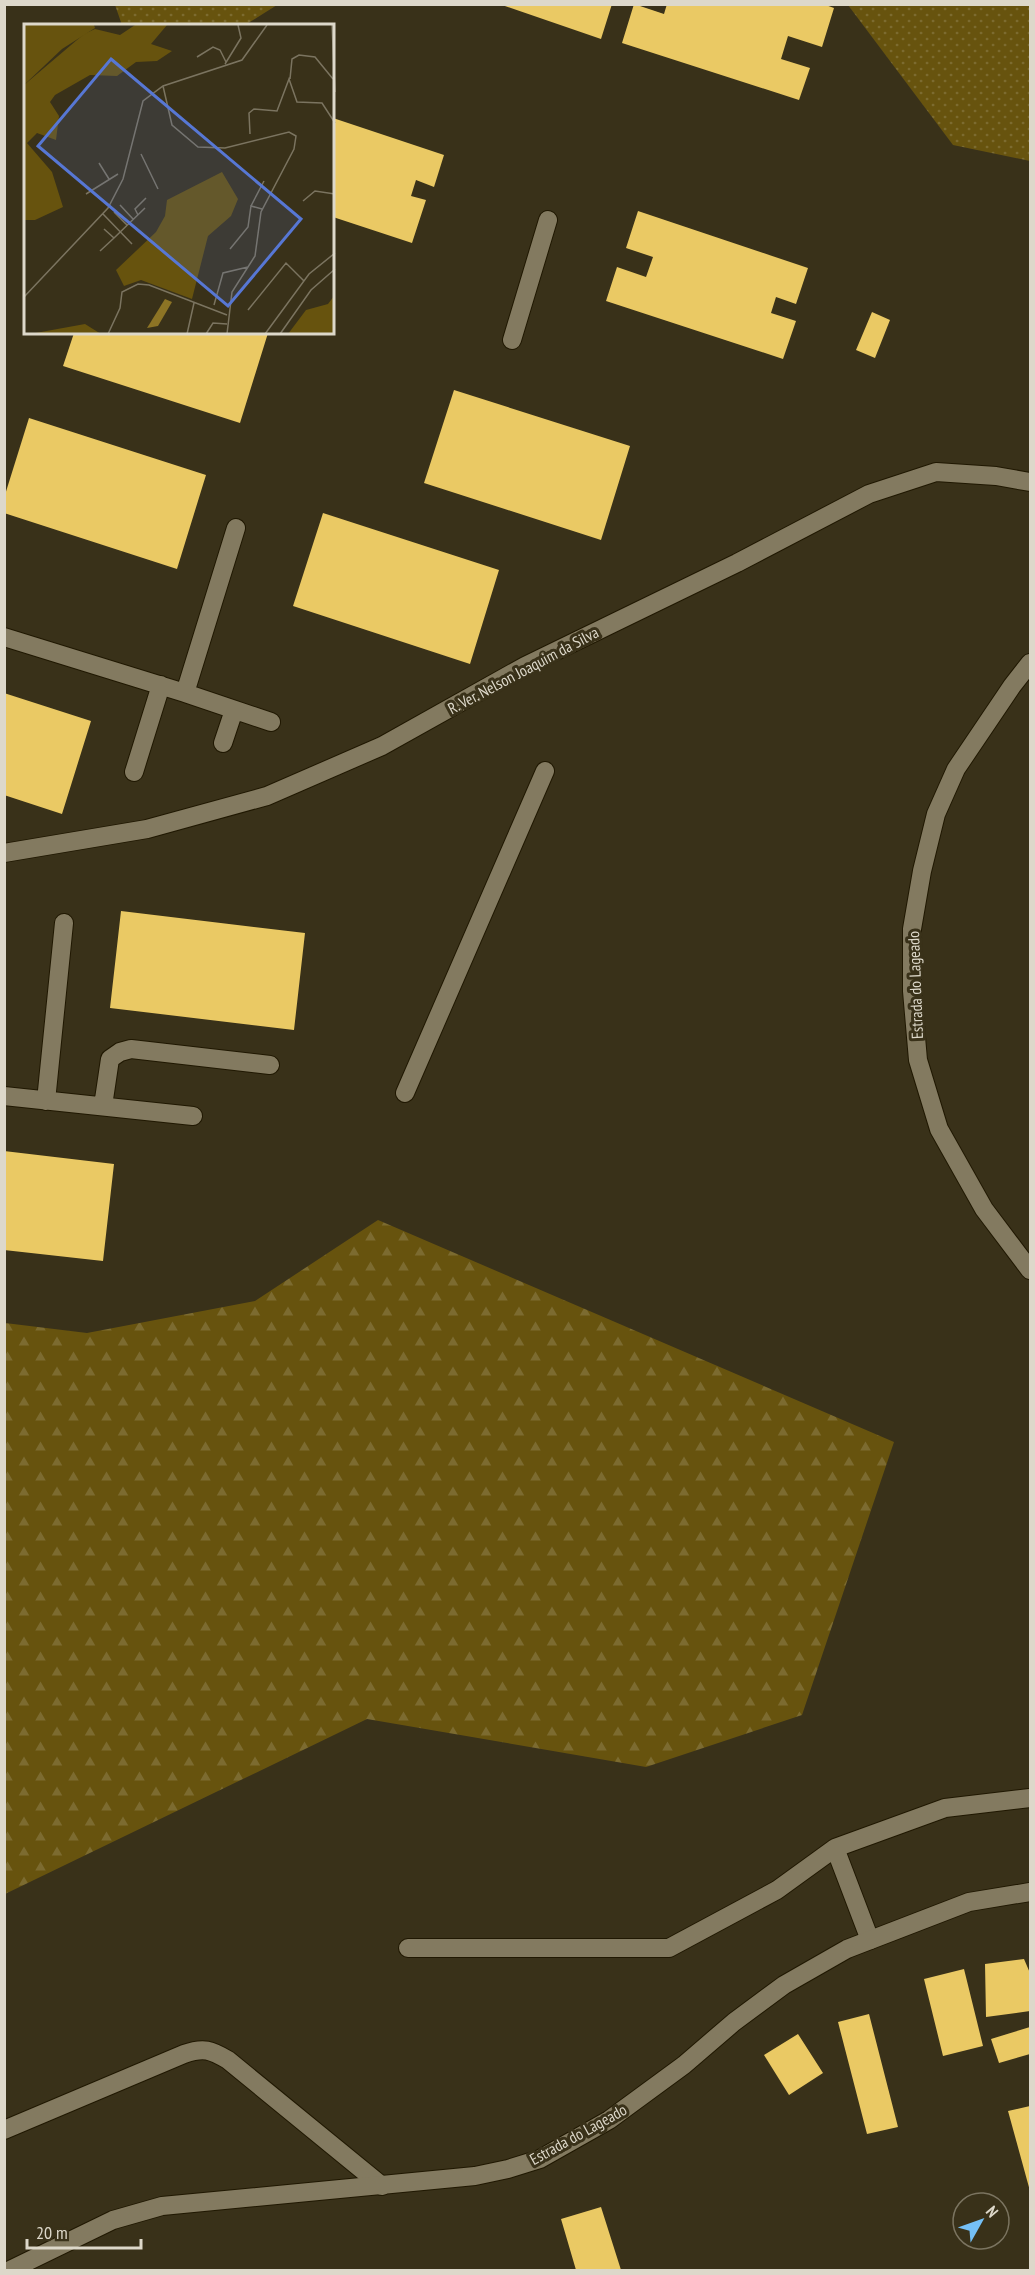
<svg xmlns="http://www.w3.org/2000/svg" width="1035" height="2275" font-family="'PT Sans Narrow',sans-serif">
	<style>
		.grass { fill: url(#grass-dots) }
		.forest { fill: url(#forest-firs) }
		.building { fill: #eac964 }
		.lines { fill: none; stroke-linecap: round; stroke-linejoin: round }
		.lane-casing { stroke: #201802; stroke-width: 20 }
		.street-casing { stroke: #201802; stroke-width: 20 }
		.lane { stroke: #837a60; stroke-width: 18 }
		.street { stroke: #837a60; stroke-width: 18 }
		.labels { text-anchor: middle; stroke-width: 6; stroke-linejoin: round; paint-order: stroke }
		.street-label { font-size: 16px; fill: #ddd8ca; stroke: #393119 }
		.inset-road { fill: none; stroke: #7b7460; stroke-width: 1.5 }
		.view { fill: #5777d4; fill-opacity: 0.15; stroke: #5777d4; stroke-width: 3 }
		.inset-edge { fill: none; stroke: #ddd8ca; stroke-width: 3 }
	</style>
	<defs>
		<pattern id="grass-dots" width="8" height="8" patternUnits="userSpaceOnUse" patternTransform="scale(1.5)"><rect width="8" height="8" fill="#67530e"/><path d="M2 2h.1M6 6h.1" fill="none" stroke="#7c6b30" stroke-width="1.8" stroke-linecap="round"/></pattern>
		<pattern id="forest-firs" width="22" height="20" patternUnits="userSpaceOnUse" patternTransform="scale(1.5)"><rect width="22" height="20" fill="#67530e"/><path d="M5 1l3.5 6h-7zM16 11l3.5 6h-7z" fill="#7c6b30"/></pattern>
	</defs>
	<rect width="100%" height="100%" fill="#393119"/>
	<path class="grass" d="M115,5V4L277,5L245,25H122Z
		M848,5H1030V161L953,145Z"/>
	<path class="forest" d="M378,1220L894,1442L802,1715L646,1767L367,1719L5,1894V1323L87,1333L255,1301Z"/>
	<path class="building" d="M499,4H612L601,39Z
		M634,4L664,14L667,4H823L834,8L822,47L788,36L781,59L810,68L799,100L622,43Z
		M333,118L444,155L434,187L416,180L411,196L426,200L412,243L333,217Z
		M638,211L808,268L796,304L776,297L771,313L796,321L783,359L606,301L617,267L646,277L653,257L626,248Z
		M872,312L890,320L875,358L856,350Z
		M74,333H268L240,423L63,366Z
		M454,390L630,446L601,540L424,483Z
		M29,418L206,475L177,569L4,513V498Z
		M323,513L499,570L470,664L293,606Z
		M4,693L91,721L62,814L4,795Z
		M121,911L305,933L294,1030L110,1008Z
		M4,1151L114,1164L103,1261L4,1250Z
		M1024,1959L1030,1973V2011L986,2017L985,1964Z
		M964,1969L983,2046L943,2056L924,1979Z
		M869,2014L898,2127L867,2134L838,2022Z
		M1030,2027V2054L999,2063L991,2039Z
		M798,2034L823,2073L789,2095L764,2055Z
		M1030,2106V2191L1008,2111Z
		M601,2207L621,2270H576L561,2219Z"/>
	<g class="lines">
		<g class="lane-casing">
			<path id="lane" d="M512,340L548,220
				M835,1848L945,1808L1030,1798
				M408,1948H669L777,1890L835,1848L870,1940
				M4,2130L184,2054C204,2047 211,2050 228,2060L382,2186"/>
		</g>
		<g class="street-casing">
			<path id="street" d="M4,637L185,693L271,722
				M1030,663L1012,686L956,769L936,814L922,871L912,929V991L918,1060L939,1129L984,1209L1030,1270
				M185,693L236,528
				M223,743L234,710
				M134,772L161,685
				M4,853L147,829L267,796L382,746L525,666L737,563L869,494L936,472L996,476L1030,482
				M405,1093L545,771
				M4,1096L193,1116
				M46,1101L64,923
				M103,1106L110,1059L120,1052L131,1049L270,1065
				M10,2270L113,2220L162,2206L475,2176L508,2169L540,2159L609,2120L684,2065L734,2022L784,1985L847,1949L969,1902L1030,1892"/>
		</g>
		<use href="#lane" class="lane"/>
		<use href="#street" class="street"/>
	</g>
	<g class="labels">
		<g class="street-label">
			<text transform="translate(523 670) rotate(-28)" y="6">R. Ver. Nelson Joaquim da Silva</text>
			<text transform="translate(915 985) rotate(-92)" y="6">Estrada do Lageado</text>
			<text transform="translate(578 2134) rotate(-29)" y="6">Estrada do Lageado</text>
		</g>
	</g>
	<g transform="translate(24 24)">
		<rect width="310" height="310" fill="#393119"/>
		<path d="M111,1H143L127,20L148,27L133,37L112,38L93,52L66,51L31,71L26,78L35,92L32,116L13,109L3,119L28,148L39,183L11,196H0V61L60,10L71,5L96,11Z" fill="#67530e"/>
		<path d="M0,1H70L71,4L38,25L0,61ZM198,148L214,175L207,192L184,212L168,275L117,256L100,262L92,246L132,208L141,192L143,176ZM310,272V310H264L282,286L304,280ZM61,300L77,310H6Z" fill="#67530e"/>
		<path d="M141,275L148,278L134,302L123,304Z" fill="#8d7425"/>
		<path class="inset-road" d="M308,1L311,68M173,33L189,23L196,26L202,38M201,40L217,14L214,1M266,55L268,35L275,31L291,33L309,55M139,62L148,101L174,123L201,124L265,108L272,112L270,125L237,188L231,232L208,268L203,310M226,110L225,89L230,85L253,87L265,55L273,78L298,79L311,99M117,130L134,165M75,139L85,155M62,170L94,150M279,177L291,167L311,170M96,181L109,195M227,182L240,157M90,188L103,201M79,190L108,220M114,191L111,185L122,174M80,205L90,214L121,184M206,225L224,203L227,182L238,185M76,227L90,214M0,273L84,184L99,155L119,77L139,62L218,36L243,1M190,281L199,249L224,243M224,286L262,239L280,257M84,310L96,284L98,268L114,260L125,261L203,291M163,310L170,279M182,310L189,299L203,300M241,310L285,250L311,229M256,310L287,266L311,245"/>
		<path class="view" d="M87,35L277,195L204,282L14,122Z"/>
		<rect width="310" height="310" class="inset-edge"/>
	</g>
	<rect width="1035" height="2275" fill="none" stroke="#ddd8ca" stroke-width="12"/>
	<g transform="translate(981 2221) rotate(50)"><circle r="28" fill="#393119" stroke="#7b7460" stroke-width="1.5"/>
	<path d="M0-4.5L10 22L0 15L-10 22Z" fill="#75c0f6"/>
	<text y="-9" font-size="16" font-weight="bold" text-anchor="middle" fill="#ddd8ca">N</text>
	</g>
	<path d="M27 2239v9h114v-9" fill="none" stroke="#ddd8ca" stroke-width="3"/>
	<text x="36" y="2239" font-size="18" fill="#ddd8ca" stroke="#393119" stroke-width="4.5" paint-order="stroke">20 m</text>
</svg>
